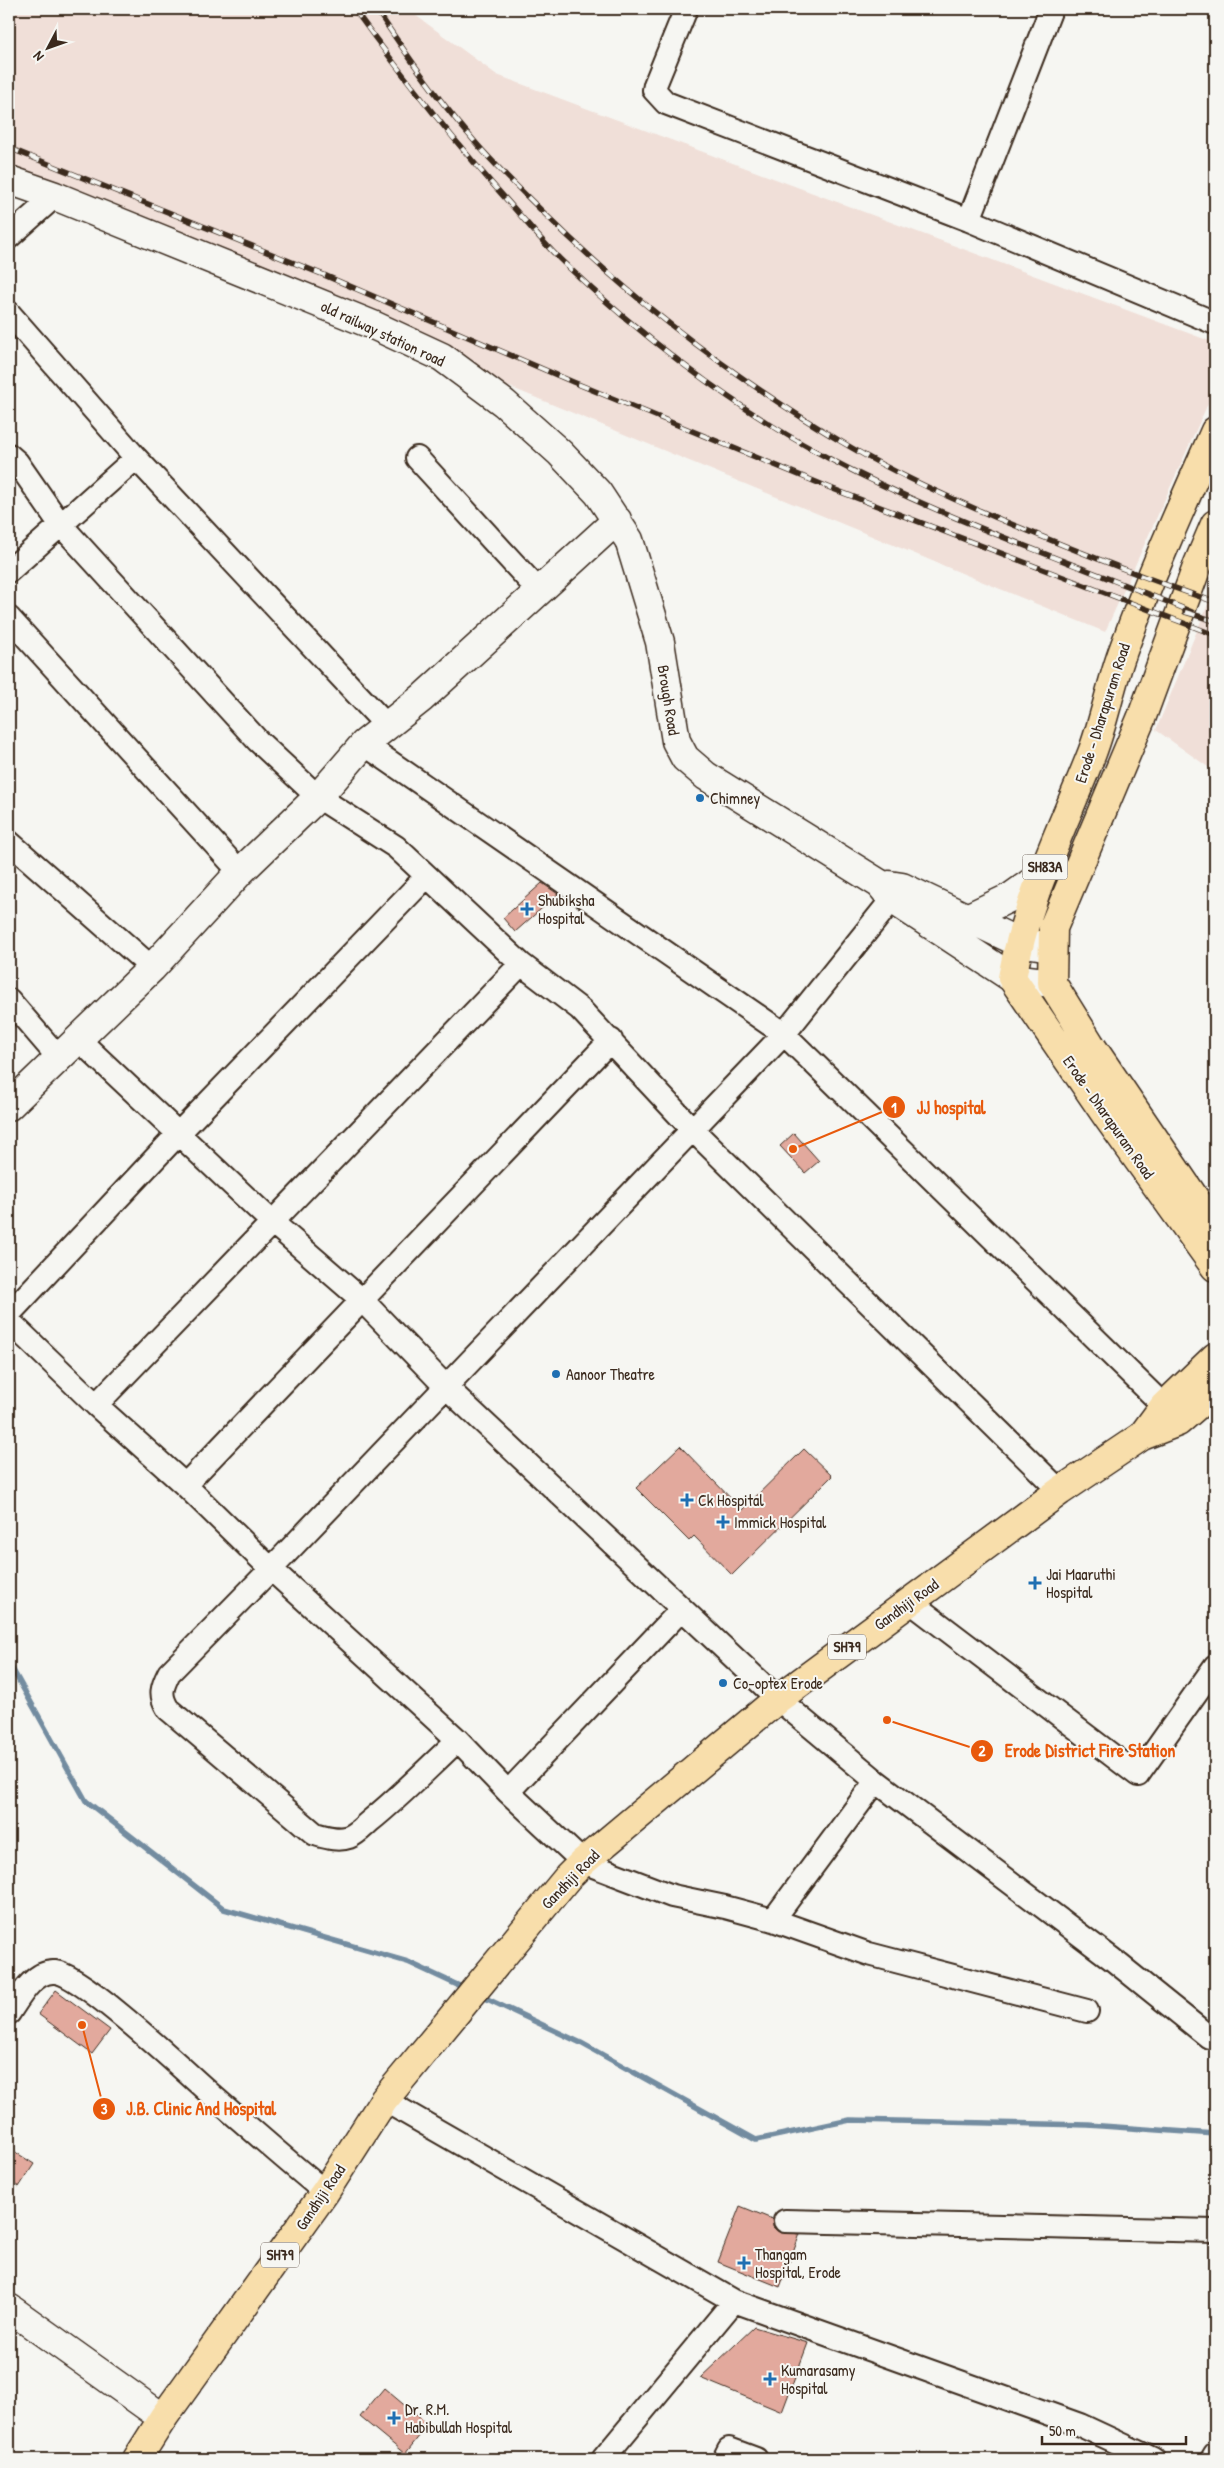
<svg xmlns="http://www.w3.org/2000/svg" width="1224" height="2468" font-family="'Patrick Hand',sans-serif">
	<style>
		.built { fill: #f0dfd8 }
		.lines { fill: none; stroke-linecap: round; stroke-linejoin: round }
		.stream { stroke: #738ca0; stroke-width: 5.5 }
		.building { fill: #e2a99d; stroke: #3b2a1e }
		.minor-casing { stroke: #3b2a1e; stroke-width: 26 }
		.tertiary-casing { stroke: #3b2a1e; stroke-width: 31 }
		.primary-casing { stroke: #3b2a1e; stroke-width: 31 }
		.minor { stroke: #f6f6f2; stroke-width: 22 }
		.tertiary { stroke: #f6f6f2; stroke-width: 28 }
		.primary { stroke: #f8deab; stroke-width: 28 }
		.rail-casing { stroke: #3b2a1e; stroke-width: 5.5 }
		.rail { stroke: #f6f6f2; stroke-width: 4; stroke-dasharray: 11; stroke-linecap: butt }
		.poi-dot { fill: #1f6fb2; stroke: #f6f6f2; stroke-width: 2 }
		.labels { text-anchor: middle; stroke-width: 4; stroke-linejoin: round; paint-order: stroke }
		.shield { fill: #f6f6f2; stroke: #73675e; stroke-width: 1 }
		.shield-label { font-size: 15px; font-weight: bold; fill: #3b2a1e }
		.street-label { font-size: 16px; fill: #3b2a1e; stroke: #f6f6f2 }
		.poi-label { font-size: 16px; fill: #3b2a1e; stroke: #f6f6f2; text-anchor: start }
		.leader { fill: none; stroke: #e8590c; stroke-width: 2 }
		.callout-dot { fill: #e8590c; stroke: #f6f6f2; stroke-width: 2 }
		.mark-label { font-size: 15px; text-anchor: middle; font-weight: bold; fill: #fff }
		.callout-label { font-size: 18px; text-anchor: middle; font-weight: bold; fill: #e8590c; stroke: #f6f6f2; stroke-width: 4; stroke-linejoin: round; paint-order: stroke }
	</style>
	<rect width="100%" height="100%" fill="#f6f6f2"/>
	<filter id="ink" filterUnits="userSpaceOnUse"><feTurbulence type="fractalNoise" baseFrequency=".02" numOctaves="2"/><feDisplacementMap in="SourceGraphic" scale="10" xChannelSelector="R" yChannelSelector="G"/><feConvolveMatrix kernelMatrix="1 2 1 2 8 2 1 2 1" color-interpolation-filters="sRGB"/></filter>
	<g filter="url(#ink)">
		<path class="built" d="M9,9H407L497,75L1215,343V388L1105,632L9,181Z
			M1215,587V772L1156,730Z"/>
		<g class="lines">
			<path class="stream" d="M9,1663L86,1801L224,1909L408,1962L466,1989
				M481,1996L581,2043L756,2140L850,2120L1088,2125L1215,2134"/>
		</g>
		<path class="building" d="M542,883L558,894L515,932L503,918Z
			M794,1133L819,1161L805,1173L780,1146Z
			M680,1446L742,1510L804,1449L832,1476L732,1575L694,1536L689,1541L636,1488Z
			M56,1990L110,2030L92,2054L38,2014Z
			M9,2148L34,2164L19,2187L9,2180Z
			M740,2206L772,2219L773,2227L779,2232L800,2234L780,2287L718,2262Z
			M754,2327L808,2343L782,2412L700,2378Z
			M384,2388L428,2425L405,2454L360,2417Z"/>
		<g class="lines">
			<g class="minor-casing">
				<path id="minor" d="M686,9L655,85L654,90L666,103L969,220L1215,323
					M969,220L1051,9
					M9,237L55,196
					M9,313L136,458L387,726
					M9,455L17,462L60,524L258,741L318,797L396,847L521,964L580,1009L694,1131L1060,1491
					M417,458L539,591
					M9,571L136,458
					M9,618L240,872
					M364,744L784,1034L1164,1406
					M9,842L152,968
					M9,1000L58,1057
					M77,1038L272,1222L362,1300L446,1387L778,1699L876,1781L1112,1959L1209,2037
					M9,1314L178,1134L426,877
					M9,1321L96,1405L185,1485L271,1569L458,1740L508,1792L583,1862L672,1896L725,1907L773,1920L869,1954L1087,2011
					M96,1405L521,964
					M185,1485L611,1040
					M909,1601L1138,1775L1215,1666
					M458,1740C429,1767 401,1796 370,1821C364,1826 357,1834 349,1837C338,1841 326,1837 315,1834L168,1709C159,1695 162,1687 169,1673L271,1569L784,1034L902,887
					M508,1792L682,1609
					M773,1920L876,1781
					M9,2013C19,1998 34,1970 55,1972C82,1974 189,2075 215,2098C252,2130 288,2162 325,2192
					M384,2100L734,2301L1080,2425L1153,2459
					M785,2221L1215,2231
					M603,2459L734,2301
					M724,2459L729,2449L756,2459
					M1212,2459L1215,2454"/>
			</g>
			<g class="tertiary-casing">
				<path id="tertiary" d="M9,180L55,196L373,325L442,357L504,403L560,453L598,493L629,540L660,642L676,741L685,758L706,776L880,884L892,899L1012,978L1052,983
					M889,885L902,887L1018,942L1051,947
					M967,918L1011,897L1042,875
					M9,1106L152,968L240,872L318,797L364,744L422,698L617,520
					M9,2308L163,2418"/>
			</g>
			<g class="primary-casing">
				<path id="primary" d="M1215,431C1183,503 1151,574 1124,648C1111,682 1105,719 1092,753C1063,827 1026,899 1012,978L1108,1118L1215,1267
					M1215,524L1198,564L1141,719L1053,928L1052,983L1090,1044L1215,1228
					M1142,1436L1164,1406L1215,1357
					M137,2459L163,2418L325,2192L384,2100L568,1877L583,1862L778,1699L1060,1491L1142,1436L1178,1422L1215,1390"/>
			</g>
			<use href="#minor" class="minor"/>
			<use href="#tertiary" class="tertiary"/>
			<use href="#primary" class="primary"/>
			<g class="rail-casing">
				<path id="rail" d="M354,9C404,78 456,144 513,207C529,225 545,245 563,262C636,332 728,403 817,452C936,517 1067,560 1192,612
					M376,9C405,52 435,96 470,136C492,163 518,187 543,212C635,303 739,382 852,448C900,476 952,499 1004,521C1074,550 1144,578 1215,602
					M9,148L324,275L573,382L833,489L1215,635
					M1185,612L1215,621"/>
			</g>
			<use href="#rail" class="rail"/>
		</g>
	</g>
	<g class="poi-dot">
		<circle cx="700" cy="798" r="5"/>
		<path d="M524.5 901.5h5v5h5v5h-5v5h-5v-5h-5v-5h5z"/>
		<circle cx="556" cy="1374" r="5"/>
		<path d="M684.5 1492.5h5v5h5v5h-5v5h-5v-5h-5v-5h5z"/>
		<path d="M720.5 1514.5h5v5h5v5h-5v5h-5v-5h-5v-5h5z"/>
		<path d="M1032.5 1575.5h5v5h5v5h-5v5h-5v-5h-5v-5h5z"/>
		<circle cx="723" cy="1683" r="5"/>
		<path d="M741.5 2255.5h5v5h5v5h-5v5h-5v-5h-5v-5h5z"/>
		<path d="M767.5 2371.5h5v5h5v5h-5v5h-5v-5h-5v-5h5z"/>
		<path d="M391.5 2410.5h5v5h5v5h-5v5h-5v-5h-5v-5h5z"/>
	</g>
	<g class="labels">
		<g class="shield">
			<rect x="1022.5" y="854.5" width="45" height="25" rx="4"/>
			<rect x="828" y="1634.5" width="38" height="25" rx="4"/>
			<rect x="261" y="2242.5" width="38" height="25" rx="4"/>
		</g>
		<g class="shield-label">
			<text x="1045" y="872">SH83A</text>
			<text x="847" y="1652">SH79</text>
			<text x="280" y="2260">SH79</text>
		</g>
		<g class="street-label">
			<text transform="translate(383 333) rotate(25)" y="6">old railway station road</text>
			<text transform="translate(669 700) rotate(81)" y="6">Brough Road</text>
			<text transform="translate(1102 713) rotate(-72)" y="6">Erode - Dharapuram Road</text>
			<text transform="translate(1109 1117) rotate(55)" y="6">Erode - Dharapuram Road</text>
			<text transform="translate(906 1604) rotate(-36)" y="6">Gandhiji Road</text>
			<text transform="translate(570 1879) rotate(-46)" y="6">Gandhiji Road</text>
			<text transform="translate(320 2197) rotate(-56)" y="6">Gandhiji Road</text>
		</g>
		<g class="poi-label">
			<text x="710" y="804">Chimney</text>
			<text x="538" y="906">Shubiksha<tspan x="538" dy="18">Hospital</tspan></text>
			<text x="566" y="1380">Aanoor Theatre</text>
			<text x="698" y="1506">Ck Hospital</text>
			<text x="734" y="1528">Immick Hospital</text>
			<text x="1046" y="1580">Jai Maaruthi<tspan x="1046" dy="18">Hospital</tspan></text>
			<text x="733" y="1689">Co-optex Erode</text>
			<text x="755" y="2260">Thangam<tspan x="755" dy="18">Hospital, Erode</tspan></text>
			<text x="781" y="2376">Kumarasamy<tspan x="781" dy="18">Hospital</tspan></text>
			<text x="405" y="2415">Dr. R.M.<tspan x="405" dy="18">Habibullah Hospital</tspan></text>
		</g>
	</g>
	<path class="leader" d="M793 1149L894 1107M887 1720L982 1751M82 2025L104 2109"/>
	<g class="callout-dot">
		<circle cx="793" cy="1149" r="5"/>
		<circle cx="887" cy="1720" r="5"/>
		<circle cx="82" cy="2025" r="5"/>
		<circle cx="894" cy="1107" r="12"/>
		<circle cx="982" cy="1751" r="12"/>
		<circle cx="104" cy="2109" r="12"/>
	</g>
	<g class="mark-label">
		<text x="894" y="1113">1</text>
		<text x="982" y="1756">2</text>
		<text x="104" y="2114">3</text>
	</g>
	<g class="callout-label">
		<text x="951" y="1114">JJ hospital</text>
		<text x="1090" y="1757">Erode District Fire Station</text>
		<text x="201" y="2115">J.B. Clinic And Hospital</text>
	</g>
	<rect width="1224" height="2468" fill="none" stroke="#f6f6f2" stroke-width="30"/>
	<rect x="15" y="15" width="1194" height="2438" fill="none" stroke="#3b2a1e" stroke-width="2" filter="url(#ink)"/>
	<g transform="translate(48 48) rotate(229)" stroke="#f6f6f2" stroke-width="4" paint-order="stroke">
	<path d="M0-4L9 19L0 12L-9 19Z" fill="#3b2a1e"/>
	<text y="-8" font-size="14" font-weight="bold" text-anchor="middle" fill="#3b2a1e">N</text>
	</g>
	<path d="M1042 2436v8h144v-8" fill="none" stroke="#3b2a1e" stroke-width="2.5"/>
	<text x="1049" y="2436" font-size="15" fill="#3b2a1e" stroke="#f6f6f2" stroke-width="4" paint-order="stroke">50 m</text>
</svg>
